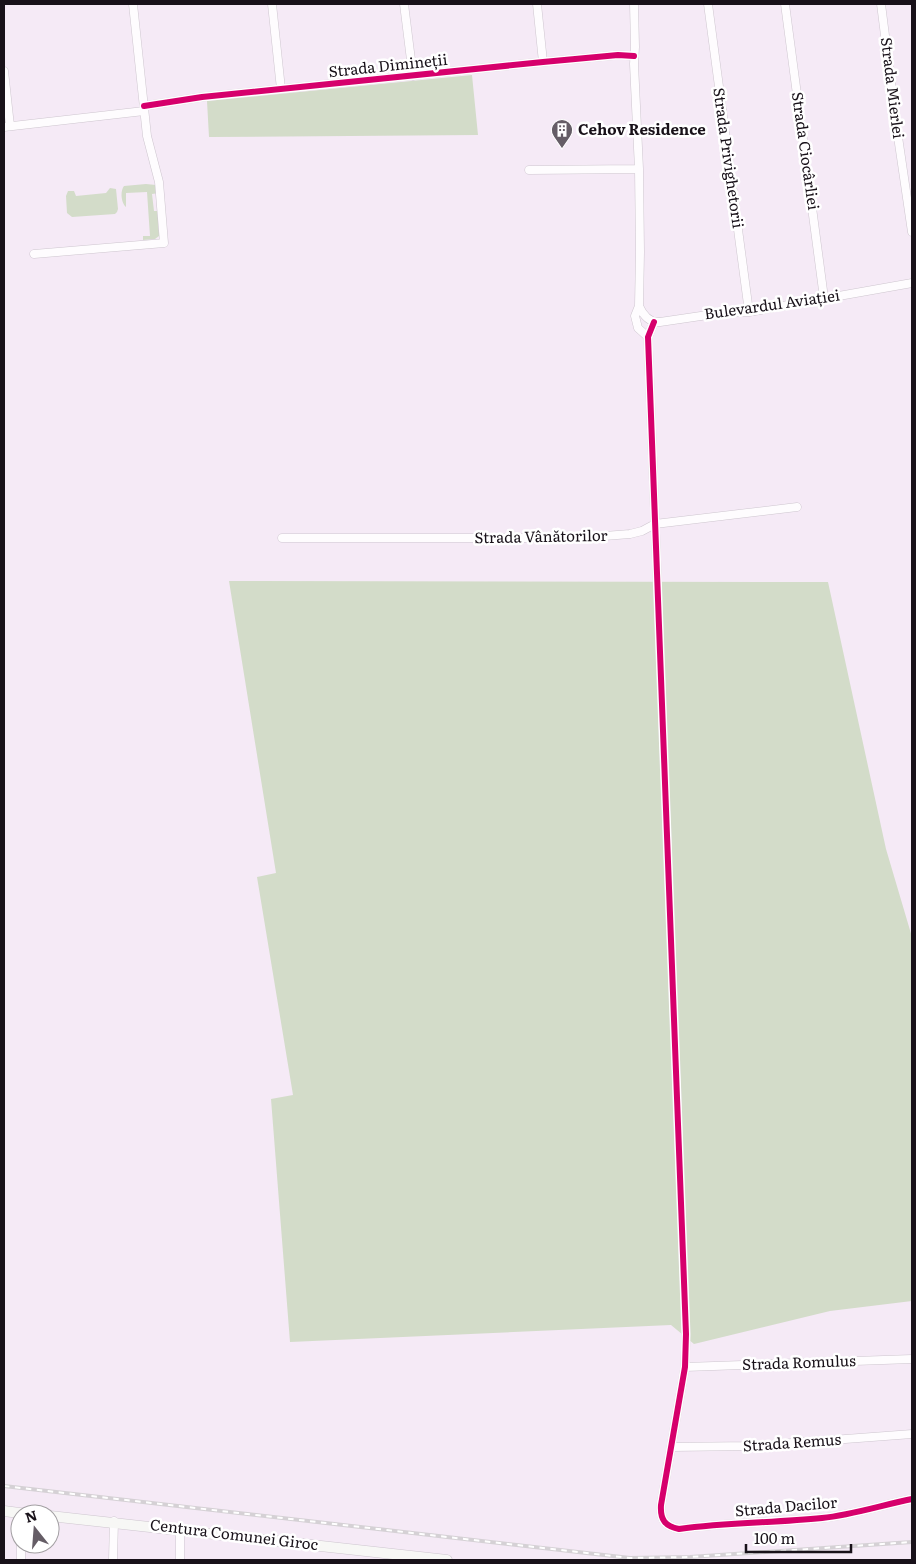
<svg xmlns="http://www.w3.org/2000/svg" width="916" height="1564" font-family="Literata,serif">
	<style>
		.green { fill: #d3dcc9 }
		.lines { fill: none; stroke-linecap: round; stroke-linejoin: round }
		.minor-casing { stroke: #cec6cf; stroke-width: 9 }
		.secondary-casing { stroke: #cec6cf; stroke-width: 11 }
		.minor { stroke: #fefcfe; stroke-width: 8 }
		.secondary { stroke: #f7f7f5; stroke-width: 10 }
		.rail-casing { stroke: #d5d1d5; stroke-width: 4 }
		.rail { stroke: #fff; stroke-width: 2; stroke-dasharray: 5.5; stroke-linecap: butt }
		.cycleway-casing { stroke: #fff; stroke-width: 9 }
		.cycleway { stroke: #d6006c; stroke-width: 6 }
		.labels { text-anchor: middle; stroke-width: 5; stroke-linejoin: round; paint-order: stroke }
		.street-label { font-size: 15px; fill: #181119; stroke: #fff }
		.poi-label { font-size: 15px; font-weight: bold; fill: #181119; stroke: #fff; text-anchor: start }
	</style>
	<rect width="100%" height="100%" fill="#f5eaf6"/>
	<path class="green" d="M472,75L478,135L209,137L207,101Z
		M146,184L156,185L159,193L152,194L154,211H158L159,236L155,239L143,240V236H150L147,192L126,193V207C121,203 120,191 124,186Z
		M110,188L116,189L118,209L117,212L115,214L72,217L67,213L66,196L68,191H74L76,196L106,193Z
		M229,581L828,582L886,849L912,937V1301L830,1311L694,1344L671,1325L290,1342L271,1099L293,1095L257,877L276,873Z"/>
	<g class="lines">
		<g class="minor-casing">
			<path id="minor" d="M272,4L281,89
				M404,4L413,76
				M537,4L543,62
				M634,4L635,47L634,64L639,169L640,252L639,306L635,316L638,328L648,337
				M708,4L749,312
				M785,4L824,298
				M881,4L897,130L912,232
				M4,71L10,126
				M144,106L202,97L543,62L618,55L634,56
				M4,127L144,111
				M529,170L639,169
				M34,254L164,243L159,182L147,136L133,4
				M639,306C643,315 649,323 660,322L728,312H749L912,283
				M654,322L648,337L686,1334L685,1367L661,1505C660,1520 665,1526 679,1529C727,1522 774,1523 822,1518C852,1515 882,1505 912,1499
				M282,538H579L630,534L642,531L655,524L797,507
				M685,1367L912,1359
				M671,1447L751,1446L912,1434
				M21,1560V1544
				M113,1560L114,1521
				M180,1560V1529"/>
		</g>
		<g class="secondary-casing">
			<path id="secondary" d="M4,1511L27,1514
				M50,1516L447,1560"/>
		</g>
		<use href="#minor" class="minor"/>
		<use href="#secondary" class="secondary"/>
		<g class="rail-casing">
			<path id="rail" d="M4,1486L630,1558L690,1557L912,1542"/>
		</g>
		<use href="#rail" class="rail"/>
		<g class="cycleway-casing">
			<path id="cycleway" d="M144,106L202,97L543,62L618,55L634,56
				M654,322L648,337L686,1334L685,1367L661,1505C660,1520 665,1526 679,1529C727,1522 774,1523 822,1518C852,1515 882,1505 912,1499"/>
		</g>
		<use href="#cycleway" class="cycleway"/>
	</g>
	<defs>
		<g id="building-pin" transform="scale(1.125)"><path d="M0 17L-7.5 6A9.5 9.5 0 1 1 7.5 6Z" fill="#655d66" stroke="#fff"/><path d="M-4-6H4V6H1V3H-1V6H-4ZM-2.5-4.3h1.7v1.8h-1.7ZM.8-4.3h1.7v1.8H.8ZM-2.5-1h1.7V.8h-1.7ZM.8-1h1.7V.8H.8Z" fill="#fff"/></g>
	</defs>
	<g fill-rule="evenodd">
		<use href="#building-pin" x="562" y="130"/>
	</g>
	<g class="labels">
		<g class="street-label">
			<text transform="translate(388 66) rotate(-6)" y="5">Strada Dimineții</text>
			<text transform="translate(892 88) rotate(83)" y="5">Strada Mierlei</text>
			<text transform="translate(805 151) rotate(82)" y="5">Strada Ciocârliei</text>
			<text transform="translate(728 158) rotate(82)" y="5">Strada Privighetorii</text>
			<text transform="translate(772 305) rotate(-8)" y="5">Bulevardul Aviației</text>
			<text transform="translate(541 537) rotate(-1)" y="5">Strada Vânătorilor</text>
			<text transform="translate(799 1363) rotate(-2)" y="5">Strada Romulus</text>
			<text transform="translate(792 1443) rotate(-4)" y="5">Strada Remus</text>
			<text transform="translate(786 1507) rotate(-5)" y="5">Strada Dacilor</text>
			<text transform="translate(234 1535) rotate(7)" y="5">Centura Comunei Giroc</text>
		</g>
		<g class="poi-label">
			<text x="578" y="135">Cehov Residence</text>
		</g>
	</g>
	<rect width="916" height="1564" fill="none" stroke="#181119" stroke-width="10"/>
	<g transform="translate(35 1529) rotate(343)"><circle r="24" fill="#ffffff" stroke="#a3a0a3"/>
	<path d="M0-4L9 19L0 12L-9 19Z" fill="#655d66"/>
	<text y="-8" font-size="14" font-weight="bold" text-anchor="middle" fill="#181119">N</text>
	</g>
	<path d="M746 1544v8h105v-8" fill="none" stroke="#181119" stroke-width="2.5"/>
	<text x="754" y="1544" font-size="15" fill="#181119" stroke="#ffffff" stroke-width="4" paint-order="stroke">100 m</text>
</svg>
